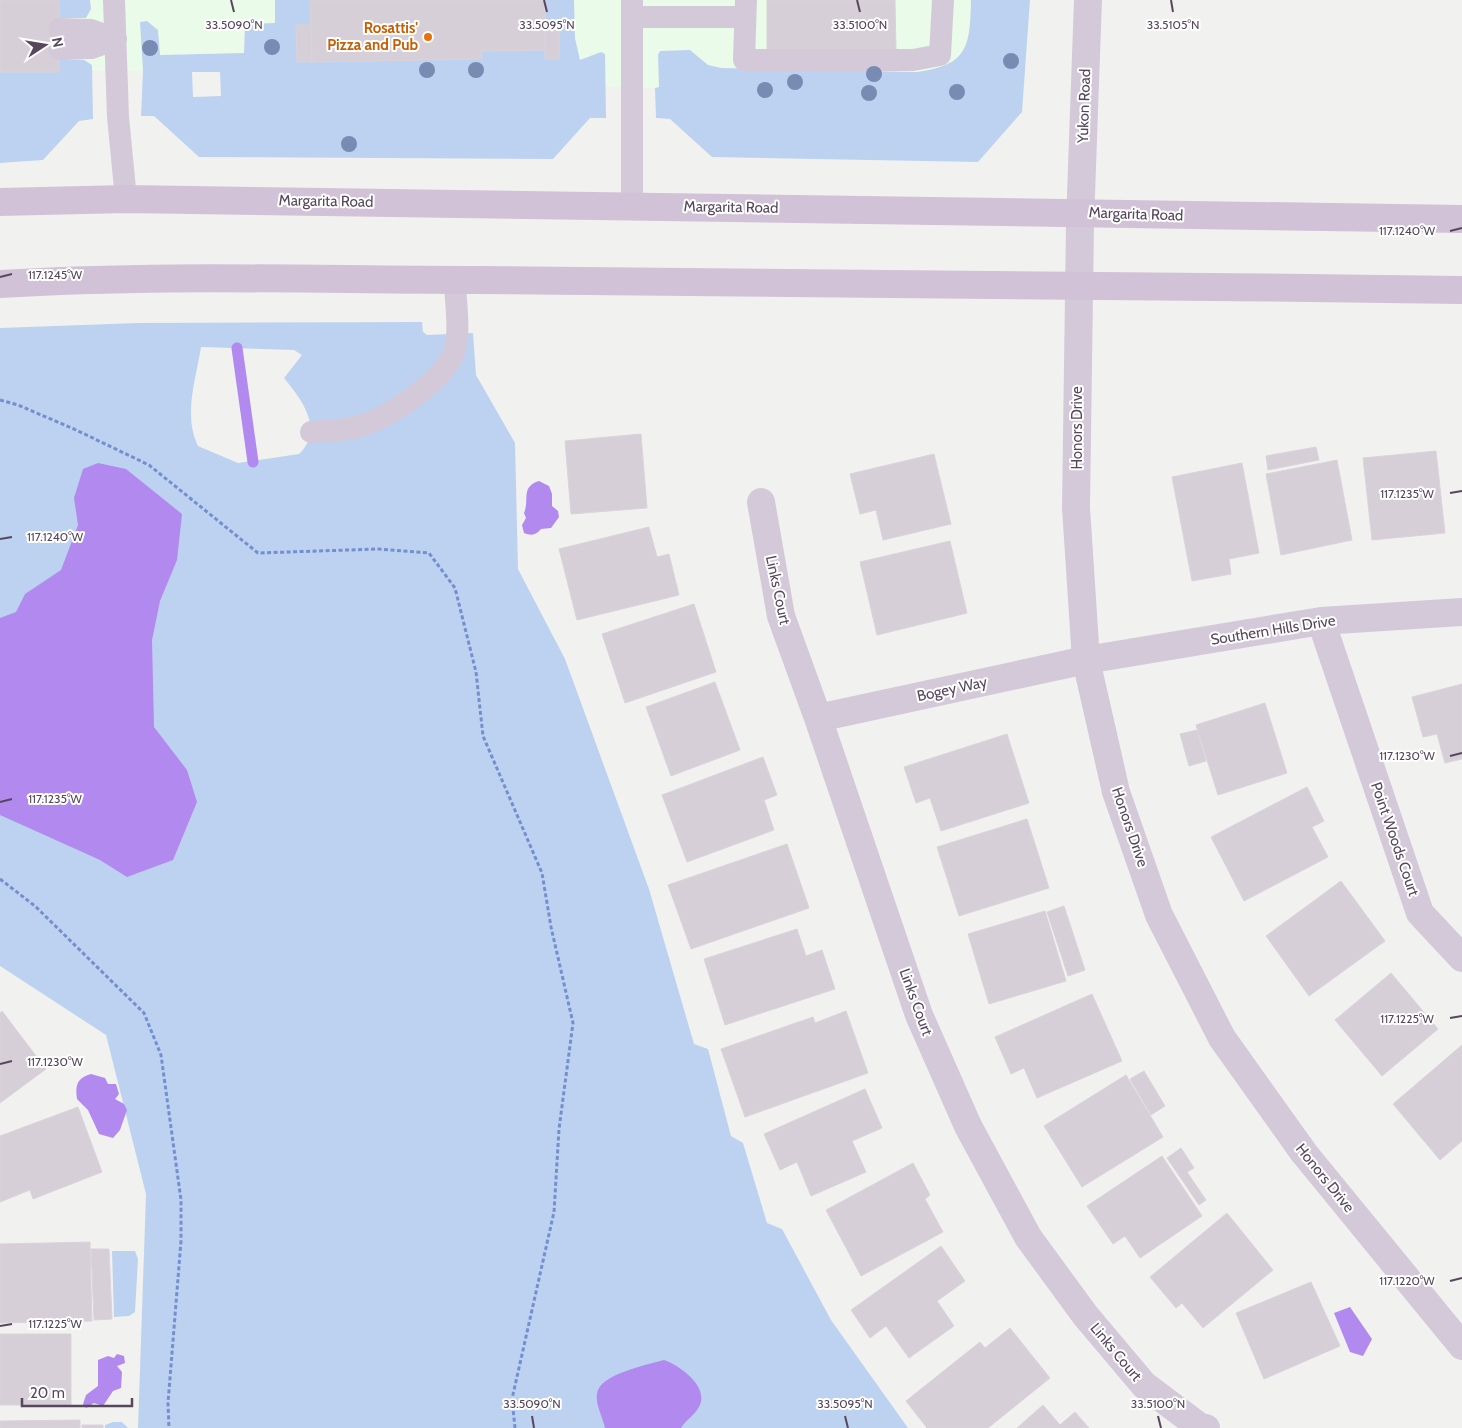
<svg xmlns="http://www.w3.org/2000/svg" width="1462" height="1428" font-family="Cabin,sans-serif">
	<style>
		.commercial { fill: #eafce9 }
		.green { fill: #bdd2f0; fill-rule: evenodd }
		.water { fill: #b289ee }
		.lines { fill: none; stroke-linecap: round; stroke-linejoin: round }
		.stream { stroke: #b289ee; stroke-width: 11 }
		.building { fill: #d6cfd7; stroke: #dad3db }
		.path { stroke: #748fcf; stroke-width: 3; stroke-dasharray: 4 2.5; stroke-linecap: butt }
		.service { stroke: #d4c9d9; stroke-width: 22 }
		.minor { stroke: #d4c9d9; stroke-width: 28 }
		.tertiary { stroke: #d4c9d9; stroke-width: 28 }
		.secondary { stroke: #d2c2d8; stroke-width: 28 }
		.tree { fill: #788bb2 }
		.ticks { fill: none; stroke: #56475d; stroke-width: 2 }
		.food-dot { fill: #e8710a; stroke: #fff; stroke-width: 2 }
		.labels { text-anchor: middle; stroke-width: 4; stroke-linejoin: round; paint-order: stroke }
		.food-label { font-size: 15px; font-weight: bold; fill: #c56008; stroke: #fff; text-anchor: end }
		.street-label { font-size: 15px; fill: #56475d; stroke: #fff }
		.ticks-label { font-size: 12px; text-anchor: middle; fill: #56475d; stroke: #fff; stroke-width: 4; stroke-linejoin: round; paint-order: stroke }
	</style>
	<rect width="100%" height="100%" fill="#f1f2ef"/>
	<path class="commercial" d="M0,0H1030L1026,63L1007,81L655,88L220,72L88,70Z"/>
	<path class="green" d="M59,0H90L91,9L86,18H59Z
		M275,0H574L575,38L580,60L601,52L605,54L606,118H590L553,159L199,157L154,116H141L143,71L140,22L147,21L158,30L160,55L244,53L245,24L275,23ZM192,72H220L221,96L193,97Z
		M971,0H1030L1022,112L978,162L712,157L670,119L656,118L655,88L659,87L658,55L660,51L690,50L708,65L721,68L917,72C968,65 970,47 971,0Z
		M59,59L84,60L92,65L93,119L79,121L43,160L0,163V72Z
		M422,322L423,332L427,335L473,333L476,375L515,443L518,569L565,659L649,889L694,1044L708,1049L731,1136L743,1143L767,1223L782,1229L831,1320L908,1428H138L146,1194L106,1035L0,966V328L137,323ZM201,347L294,350L302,355L284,378C301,399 325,429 299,454L238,463L198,446C183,415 196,379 201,347Z
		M112,1251H135L138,1259L135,1312L129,1316L114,1317Z
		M113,1422H122L128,1428H105V1425Z"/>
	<path class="water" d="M98,463L126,469L182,514L177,560L160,601L152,640L154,727L187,770L197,802L173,860L127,877L100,860L0,815V618L16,612L25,594L61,570L78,525L74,498L83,469Z
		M539,481L549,486L552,494V506L558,511L559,517L551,528L541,529C536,535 532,536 524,533L522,525L526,518L524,513C530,500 520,487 539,481Z
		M91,1074L105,1078L108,1084H116L119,1094L115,1099L124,1104L127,1110L120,1130L113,1138L99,1134L88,1110L77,1099C75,1085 77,1078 91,1074Z
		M1350,1307L1372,1339L1363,1356L1350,1352L1334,1313Z
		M117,1354L124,1356L125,1363L117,1366L122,1372L121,1388L113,1391L103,1406L94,1403L86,1408L83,1404L86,1395L98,1386V1360L108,1356L114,1358Z
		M664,1360C681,1366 713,1389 697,1410C692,1417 685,1421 681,1428H605C603,1418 595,1403 597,1394C599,1374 647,1365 664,1360Z"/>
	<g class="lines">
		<path class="stream" d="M237,348L253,462"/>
	</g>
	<path class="building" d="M0,0H59V72H0Z
		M310,0H545V50L481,51L482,59L312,62Z
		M767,0H895L896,51H767Z
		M545,23L559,24V59H545Z
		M296,25H311L312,62H297Z
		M641,434L647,508L571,514L565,441Z
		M1316,447L1319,460L1268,470L1266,456Z
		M1436,451L1445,533L1372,540L1363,458Z
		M934,454L951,524L883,540L876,510L860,514L850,474Z
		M1337,460L1352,540L1281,555L1266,474Z
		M1242,463L1259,553L1229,559L1231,574L1192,581L1172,477Z
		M649,527L657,557L669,554L679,595L577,620L559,549Z
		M950,541L967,613L877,635L860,562Z
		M694,604L716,672L625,703L602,634Z
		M715,682L740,750L671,776L646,707Z
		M1462,684V759L1445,763L1437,734L1423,737L1412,697Z
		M1265,703L1287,773L1218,795L1196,725Z
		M1197,730L1206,761L1189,766L1180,734Z
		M1007,734L1029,803L941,831L930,798L916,803L904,767Z
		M763,757L777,795L764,800L774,830L687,862L662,795Z
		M1307,787L1324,821L1312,827L1328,857L1244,901L1211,837Z
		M1027,819L1049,888L959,916L937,847Z
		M787,844L809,908L691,949L668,885Z
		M1341,881L1385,941L1309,996L1266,936Z
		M1064,906L1085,970L1068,976L1047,912Z
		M1045,911L1066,981L989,1004L968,934Z
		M797,929L806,956L822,950L835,989L725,1025L704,959Z
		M1391,973L1438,1029L1382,1076L1335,1020Z
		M1092,994L1122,1061L1037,1098L1024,1068L1011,1074L995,1037Z
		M2,1011L46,1069L0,1103V1013Z
		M846,1011L868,1073L745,1117L721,1049L813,1017L815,1023Z
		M1462,1045V1141L1440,1160L1393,1104Z
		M1144,1071L1165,1106L1151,1115L1130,1079Z
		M1126,1075L1163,1137L1082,1187L1044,1126Z
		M865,1089L882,1128L852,1141L866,1172L811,1196L797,1162L780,1170L764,1134Z
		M78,1107L102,1172L33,1199L30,1190L0,1202V1136Z
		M1181,1148L1194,1168L1187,1172L1206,1200L1199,1205L1167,1158Z
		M1162,1156L1202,1216L1140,1258L1125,1236L1113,1244L1087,1206Z
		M913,1163L930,1195L925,1199L943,1232L861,1276L826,1210Z
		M1227,1213L1273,1270L1203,1328L1182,1303L1176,1308L1150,1277Z
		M90,1242L92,1321L0,1323V1244Z
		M941,1246L965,1281L937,1301L954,1326L909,1358L886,1326L870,1338L851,1310Z
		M91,1249H109L112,1319L94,1320Z
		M1311,1282L1340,1346L1264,1379L1236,1313Z
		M1010,1328L1050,1378L988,1428H927L906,1401L980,1342L985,1348Z
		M0,1334H71V1405H0Z
		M1043,1405L1060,1425L1075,1412L1089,1428H1017Z
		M80,1420V1428H0V1421Z
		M82,1425H103V1428H82Z"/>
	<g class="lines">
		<path class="path" d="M0,400L18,405L74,429L149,465L258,553L378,549L429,553L455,588L476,672L483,736L542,873L551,927L573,1023L559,1129L554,1212L512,1399L515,1428
			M0,879L35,906L144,1013L161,1055L181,1200V1241L168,1403L169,1428"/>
		<path class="service" d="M114,0L118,117L126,199
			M632,0V205
			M746,0L744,60H913L940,55L943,0
			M632,17H745
			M59,29L91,30L116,39
			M59,49L92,48L116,39
			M311,432C327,431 342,431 357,427C387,419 437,385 452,357C462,336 455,303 455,280"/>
		<path class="minor" d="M761,502L781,616L818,718L919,1015L968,1126L1028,1237L1085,1315L1144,1385L1200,1427L1206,1428
			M1321,621L1420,913L1462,958
			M818,718L1086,660L1321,621L1462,612"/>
		<path class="tertiary" d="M1088,0L1080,223L1076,508L1086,660L1116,792L1159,915L1222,1038L1304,1153L1462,1346"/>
		<path class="secondary" d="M0,202L126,199L1462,219
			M0,284C159,274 319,280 478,280C806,281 1134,286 1462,290"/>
	</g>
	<g class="tree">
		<circle cx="272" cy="47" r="8"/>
		<circle cx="150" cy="48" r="8"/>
		<circle cx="1011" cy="61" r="8"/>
		<circle cx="427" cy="70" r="8"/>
		<circle cx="476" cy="70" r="8"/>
		<circle cx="874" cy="74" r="8"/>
		<circle cx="795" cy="82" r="8"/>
		<circle cx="765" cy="90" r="8"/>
		<circle cx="957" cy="92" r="8"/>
		<circle cx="869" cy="93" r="8"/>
		<circle cx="349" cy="144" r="8"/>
	</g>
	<path class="ticks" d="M231,0L234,12M544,0L547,12M857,0L860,12M1171,0L1173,12M1450,231L1462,228M0,277L12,274M1450,493L1462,491M0,539L12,537M1450,756L1462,753M0,802L12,799M1450,1018L1462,1016M0,1064L12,1061M1450,1281L1462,1278M0,1326L12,1324M532,1416L534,1428M845,1416L848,1428M1158,1416L1161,1428"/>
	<circle class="food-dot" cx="428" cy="37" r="5"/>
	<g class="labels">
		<g class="food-label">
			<text x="418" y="33">Rosattis'<tspan x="418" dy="17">Pizza and Pub</tspan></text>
		</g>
		<g class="street-label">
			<text transform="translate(1084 106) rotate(-88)" y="5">Yukon Road</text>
			<text transform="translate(326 201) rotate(1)" y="5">Margarita Road</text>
			<text transform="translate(731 207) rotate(1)" y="5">Margarita Road</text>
			<text transform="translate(1136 214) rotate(2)" y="5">Margarita Road</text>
			<text transform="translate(1077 428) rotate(-90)" y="5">Honors Drive</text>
			<text transform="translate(778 590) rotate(78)" y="5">Links Court</text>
			<text transform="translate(1273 630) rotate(-9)" y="5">Southern Hills Drive</text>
			<text transform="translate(952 689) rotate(-12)" y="5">Bogey Way</text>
			<text transform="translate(1130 827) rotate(71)" y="5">Honors Drive</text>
			<text transform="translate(1395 839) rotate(71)" y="5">Point Woods Court</text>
			<text transform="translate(916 1002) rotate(70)" y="5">Links Court</text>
			<text transform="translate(1325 1178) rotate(51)" y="5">Honors Drive</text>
			<text transform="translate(1116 1352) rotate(50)" y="5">Links Court</text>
		</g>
	</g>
	<g class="ticks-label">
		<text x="234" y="29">33.5090°N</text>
		<text x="547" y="29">33.5095°N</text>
		<text x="860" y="29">33.5100°N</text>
		<text x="1173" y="29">33.5105°N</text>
		<text x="1407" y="235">117.1240°W</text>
		<text x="55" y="279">117.1245°W</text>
		<text x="1407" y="498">117.1235°W</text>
		<text x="55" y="541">117.1240°W</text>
		<text x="1407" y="760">117.1230°W</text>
		<text x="55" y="803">117.1235°W</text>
		<text x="1407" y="1023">117.1225°W</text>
		<text x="55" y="1066">117.1230°W</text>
		<text x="1407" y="1285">117.1220°W</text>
		<text x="55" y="1328">117.1225°W</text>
		<text x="532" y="1408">33.5090°N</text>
		<text x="845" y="1408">33.5095°N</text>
		<text x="1158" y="1408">33.5100°N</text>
	</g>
	<g transform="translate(45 45) rotate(78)" stroke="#ffffff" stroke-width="4" paint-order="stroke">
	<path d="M0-4L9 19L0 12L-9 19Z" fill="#56475d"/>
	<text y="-8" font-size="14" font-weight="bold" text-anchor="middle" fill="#56475d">N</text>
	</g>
	<path d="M22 1398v8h110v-8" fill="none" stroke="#56475d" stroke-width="2.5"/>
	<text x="30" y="1398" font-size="15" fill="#56475d" stroke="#ffffff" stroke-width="4" paint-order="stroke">20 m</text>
</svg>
